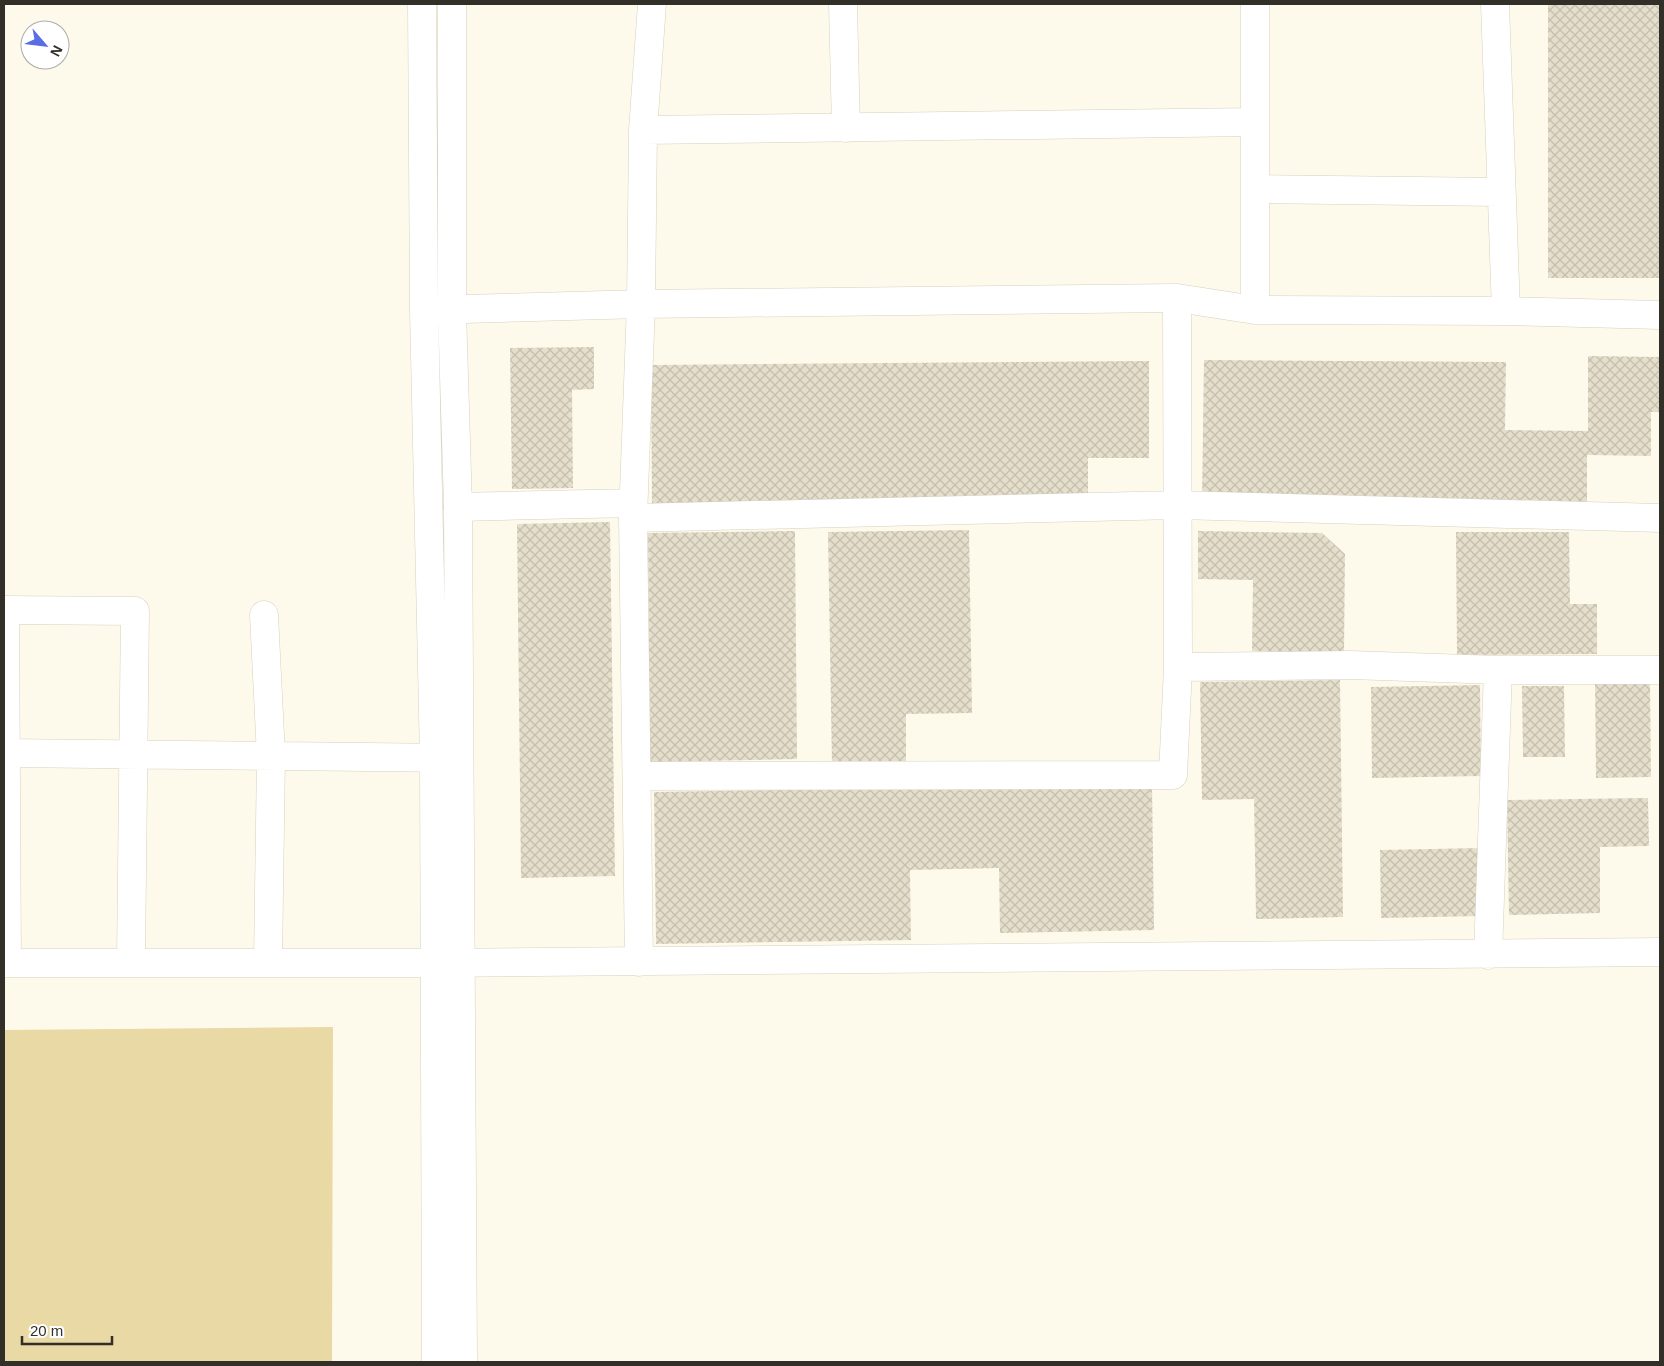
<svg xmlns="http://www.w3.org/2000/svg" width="1664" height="1366" font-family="Helvetica,sans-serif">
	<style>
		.garden { fill: #e9d9a4 }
		.building { fill: url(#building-cross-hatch) }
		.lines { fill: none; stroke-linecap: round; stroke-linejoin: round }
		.street-casing { stroke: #d6d0be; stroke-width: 29 }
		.primary-casing { stroke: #d6d0be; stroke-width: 29 }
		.street { stroke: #fff; stroke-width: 28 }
		.primary { stroke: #fff; stroke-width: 28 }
	</style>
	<defs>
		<pattern id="building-cross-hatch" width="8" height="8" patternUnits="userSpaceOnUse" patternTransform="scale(1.25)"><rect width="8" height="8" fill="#e4decb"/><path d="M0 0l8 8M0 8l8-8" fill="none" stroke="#c4bfae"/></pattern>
	</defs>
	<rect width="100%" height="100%" fill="#fefaeb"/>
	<path class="garden" d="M333,1027L332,1362H4V1030Z"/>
	<path class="building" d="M1548,4H1660V278H1548Z
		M594,347V389L572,390L573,488L512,489L510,348Z
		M1588,356L1660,357L1659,412H1651V456L1587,455V504L1202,501L1204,360L1506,362L1505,430L1588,431Z
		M1149,361V458H1088V506L652,508L651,365Z
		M610,522L615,876L521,878L517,524Z
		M969,530L972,713L906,714V764L832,765L828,532Z
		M795,531L797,759L650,762L648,533Z
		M1198,531L1322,533L1345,554L1344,653L1252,651L1253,580L1198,579Z
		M1456,532H1569L1570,604H1597V654L1457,655Z
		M1340,680L1343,917L1256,919L1254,799L1202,800L1200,682Z
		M1650,682L1651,777L1596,778L1595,683Z
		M1480,685L1481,776L1372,778L1371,687Z
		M1522,686H1564L1565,757H1523Z
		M1152,784L1154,930L1000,933L999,868L910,870L911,940L656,944L654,792Z
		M1648,798L1649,846L1600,847V913L1509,915L1507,800Z
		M1481,848L1482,916L1381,918L1380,850Z"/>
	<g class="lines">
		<g class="street-casing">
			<path id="street" d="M843,4L846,128
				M1495,4L1506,311
				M643,130L1255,122
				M1255,189L1501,192
				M428,310L641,304L1177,298L1255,310L1506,311L1660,315
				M1255,310V4
				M458,507L633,503
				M633,518L1177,505L1660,518
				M4,610L135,611L131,961
				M5,610L7,963
				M264,615L271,756L268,962
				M1178,667L1350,665L1498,670H1660
				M4,753L457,758
				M638,776L1173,775L1178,667L1177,298
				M1488,955L1498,670
				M639,962L633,518L641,304L643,130L652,4
				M4,963H435L1660,952"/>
		</g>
		<g class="primary-casing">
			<path id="primary" d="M422,4L424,310L434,757L436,1362
				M452,4V310L458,507L463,1362"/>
		</g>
		<use href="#street" class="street"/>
		<use href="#primary" class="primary"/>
	</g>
	<rect width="1664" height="1366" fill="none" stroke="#312f27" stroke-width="10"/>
	<g transform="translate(45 45) rotate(118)"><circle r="24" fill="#ffffff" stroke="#adaca9"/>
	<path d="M0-4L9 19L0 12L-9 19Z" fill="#5b6de4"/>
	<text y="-8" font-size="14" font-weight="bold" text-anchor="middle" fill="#312f27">N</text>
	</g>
	<path d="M22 1336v8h90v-8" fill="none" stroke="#312f27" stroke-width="2.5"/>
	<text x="30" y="1336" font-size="15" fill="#312f27" stroke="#ffffff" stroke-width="4" paint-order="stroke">20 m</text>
</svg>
